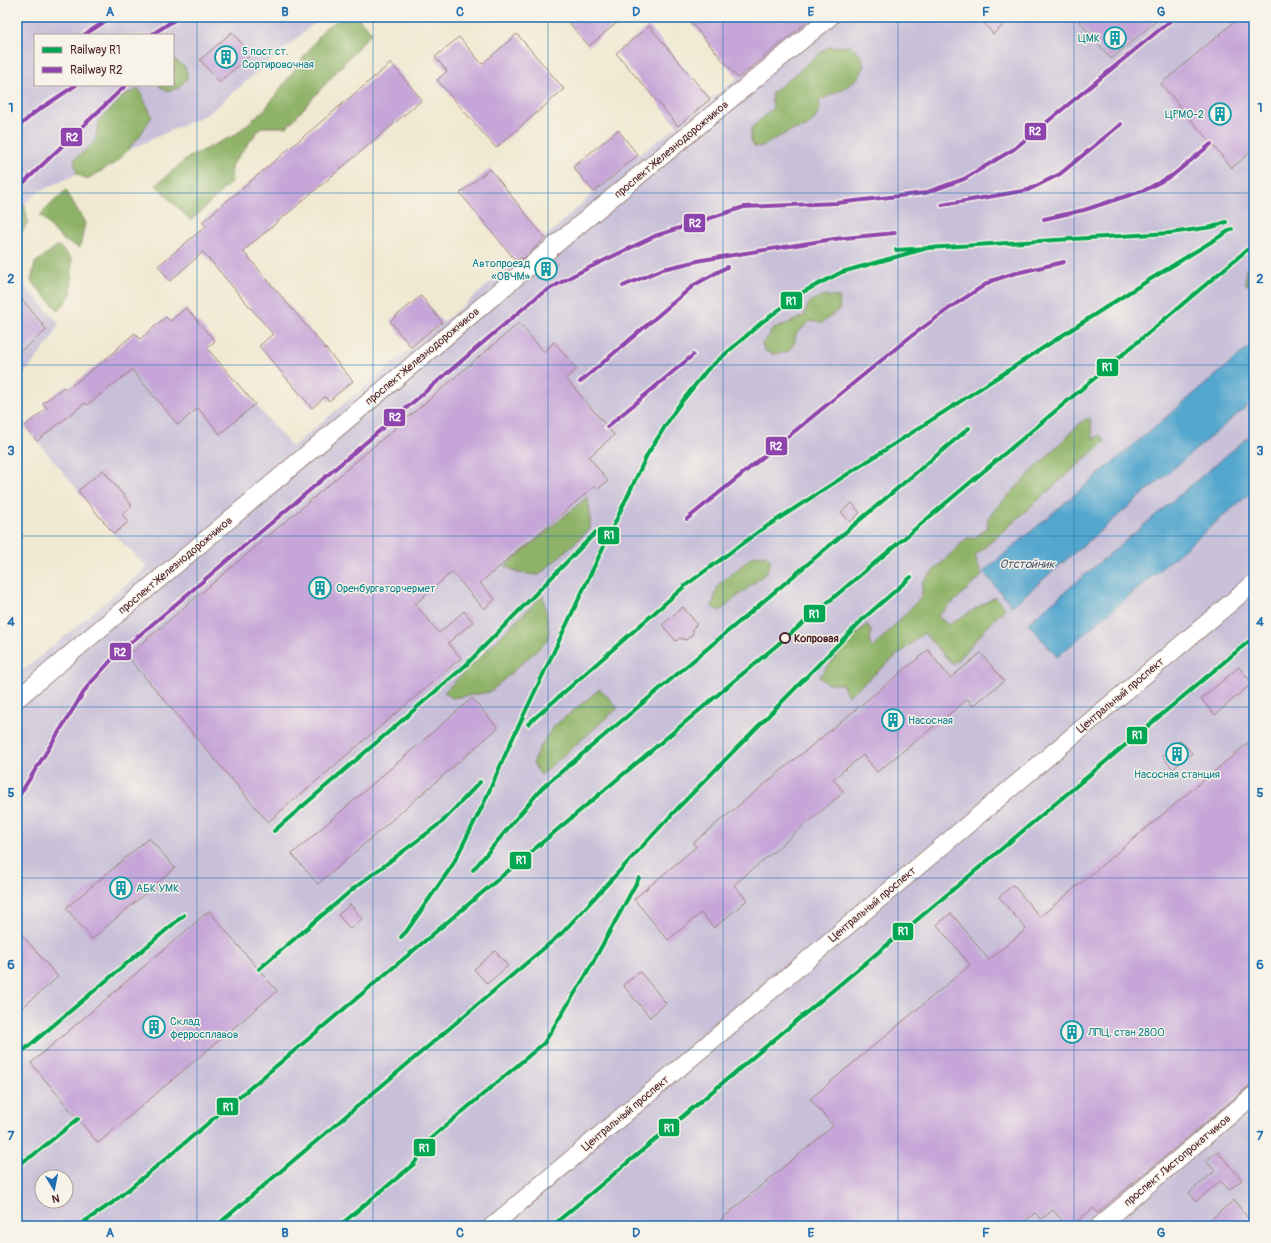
<svg xmlns="http://www.w3.org/2000/svg" width="1271" height="1243" font-family="Pangolin,sans-serif">
	<style>
		.industrial { fill: #c8c0d8; fill-rule: evenodd }
		.forest { fill: #8eb368; stroke: #6c694a }
		.water { fill: #52a6cd; stroke: #4e627c }
		.building { fill: #c6a5d8 }
		.lines { fill: none; stroke-linecap: round; stroke-linejoin: round }
		.street-casing { stroke: #9d847e; stroke-width: 19 }
		.street { stroke: #fff; stroke-width: 17 }
		.rail-1-casing { stroke: #f7f3e8; stroke-width: 7 }
		.rail-2-casing { stroke: #f7f3e8; stroke-width: 7 }
		.rail-1 { stroke: #00a651; stroke-width: 4 }
		.rail-2 { stroke: #8e44ad; stroke-width: 4 }
		.grid { fill: none; stroke: #1f6fb2; stroke-width: 1; stroke-opacity: 0.55 }
		.stop-dot { fill: #f7f3e8; stroke: #4a1f2b; stroke-width: 2 }
		.labels { text-anchor: middle; stroke-width: 3; stroke-linejoin: round; paint-order: stroke }
		.culture-label { font-size: 11px; fill: #0d838f; stroke: #f7f3e8; text-anchor: start }
		.street-label { font-size: 11px; fill: #4a1f2b; stroke: #f7f3e8 }
		.stop-label { font-size: 11px; font-weight: bold; fill: #4a1f2b; stroke: #f7f3e8; text-anchor: start }
		.water-label { font-size: 12px; font-style: italic; fill: #4d556c; stroke: #f7f3e8 }
		.line-badge { stroke: #f7f3e8; stroke-width: 1.5 }
		.badge-label { font-size: 11px; text-anchor: middle; font-weight: bold; fill: #fff }
		.neatline { fill: none; stroke: #1f6fb2; stroke-width: 1.5 }
		.grid-label { font-size: 13px; text-anchor: middle; font-weight: bold; fill: #1f6fb2 }
	</style>
	<rect width="100%" height="100%" fill="#f7f3e8"/>
	<filter id="ink" filterUnits="userSpaceOnUse"><feTurbulence type="fractalNoise" baseFrequency=".025" numOctaves="2"/><feDisplacementMap in="SourceGraphic" scale="8" xChannelSelector="R" yChannelSelector="G"/><feConvolveMatrix kernelMatrix="1 2 1 2 8 2 1 2 1" color-interpolation-filters="sRGB"/></filter>
	<filter id="wash" filterUnits="userSpaceOnUse"><feTurbulence type="fractalNoise" baseFrequency=".012" numOctaves="4" result="noise"/><feDisplacementMap in="SourceGraphic" scale="16" xChannelSelector="R" yChannelSelector="G"/><feGaussianBlur stdDeviation="0.9" result="paint"/><feColorMatrix in="noise" values="0 0 0 0 0 0 0 0 0 0 0 0 0 0 0 0 0 1.4 0 .05"/><feComposite in="paint" operator="in"/></filter>
	<g filter="url(#wash)">
		<rect width="100%" height="100%" fill="#f0e9d1"/>
		<path class="industrial" d="M17,17H322L209,113L40,191L17,209ZM35,35H173V85H35Z
			M813,17H1254V1226H17V676L147,567L114,534L25,426L47,409L43,403L64,387L71,386L105,360L135,333L172,377L207,348L292,447L545,238L594,192L638,155L678,126ZM42,1177H66V1201H42Z
			M17,278L59,323L51,340L17,383Z"/>
		<path class="forest" d="M345,17H357L372,32L287,127H261L231,166L232,181L191,221L156,185L189,157L235,135L266,108L326,27Z
			M850,46C886,72 841,90 819,101L820,110L815,119L806,127L792,130L762,146L755,147L751,141V128L773,108L771,94L828,47Z
			M173,59L185,67L188,78L178,88L167,91L158,85H173Z
			M139,89L152,116L139,137L117,162L87,179L77,174L74,160L95,141L99,120L126,94Z
			M66,190L85,223L80,248L63,240L40,215Z
			M24,203L28,222L21,234H17V209Z
			M58,245L72,259L71,294L59,311L31,281L35,263Z
			M1254,264V288L1246,284V269Z
			M825,296L839,297L840,309L822,323L810,321L796,334L795,342L788,352L773,354L765,351L762,344L769,336L772,330L804,316C808,301 811,300 825,296Z
			M1090,418L1093,439L1100,435L1105,441L975,556L982,576L938,616L948,625L995,597L1005,608L953,665L924,633L848,696L842,684H828L819,677L849,641L867,624L871,631L870,645L873,648L922,596V582L967,538H975L987,528L988,518L998,506L1082,421Z
			M587,497L590,511V529L539,575L519,573L505,566Z
			M765,555L771,560L767,572L720,611L712,607L718,585L753,556Z
			M543,595L549,631L547,641L490,692L452,698L444,692Z
			M600,689L618,708L541,775L533,764L538,750L553,727Z"/>
		<path class="water" d="M1254,343V400L1012,606L983,572Z
			M1254,432V490L1057,657L1028,623Z"/>
		<g id="blocks">
			<path class="building" d="M564,17H624L589,46Z
				M686,17H813L738,78Z
				M979,17H1013L993,34Z
				M1076,17H1161L1111,59Z
				M1240,17H1254V149L1232,168L1161,84Z
				M649,26L710,99L678,126L616,53Z
				M232,32L251,55L219,82L200,60Z
				M517,34L564,89L496,148L437,80L447,71L435,57L459,37L482,64Z
				M391,63L422,100L243,251L353,381L329,401L325,397L312,408L259,346L273,334L203,252L170,281L158,266L206,226L202,222Z
				M618,130L638,155L594,192L573,167Z
				M490,169L545,238L523,259L521,257L516,261L460,193Z
				M553,260L557,264L539,279L535,274Z
				M17,293L47,330L17,354Z
				M421,296L442,322L411,347L390,321Z
				M186,308L215,341L207,348L255,404L220,434L198,408L178,425L132,370L87,405L85,403L37,441L25,426L47,408L43,403L64,387L66,390L116,351L115,350L135,333L140,339L166,317L170,321Z
				M519,323L544,352L554,342L577,369L566,378L614,435L589,457L608,481L598,489L595,486L480,583L495,599L484,609L452,572L415,604L439,633L464,611L473,622L448,643L461,658L268,822L127,656Z
				M103,470L132,506L122,514L128,522L114,534L78,491Z
				M852,503L860,513L850,522L841,512Z
				M683,607L697,624L693,628V634L686,640L680,638L676,641L662,625Z
				M928,650L950,678L981,653L1004,681L973,706L968,699L877,772L863,755L833,779L844,792L734,885L747,900L714,928L701,913L668,940L634,899L696,847L693,843Z
				M1239,667L1252,683L1215,715L1201,699Z
				M472,698L498,728L318,884L292,854Z
				M1254,738V1082L1097,1213L1093,1208L1072,1226H1067L1053,1210L1041,1219L1035,1213L1020,1226H713L833,1126L810,1099L970,965L937,925L951,913L989,960L1026,929L999,897L1013,885L1040,917Z
				M1181,740L1192,753L1173,769L1162,756Z
				M149,838L175,868L92,939L66,908Z
				M350,904L362,919L350,929L338,915Z
				M209,911L277,991L98,1143L31,1063Z
				M17,929L58,977L17,1012Z
				M495,951L508,966L487,984L474,969Z
				M640,972L666,1003L650,1017L623,985Z
				M1217,1151L1242,1180L1229,1190L1221,1181L1196,1201L1189,1193L1215,1171L1206,1161Z
				M1234,1200L1254,1226H1203Z"/>
		</g>
	</g>
	<g filter="url(#ink)">
		<use href="#blocks" fill-opacity="0" stroke="#9d847e" stroke-width="1"/>
		<g class="lines">
			<g class="street-casing">
				<path id="street" d="M17,699L520,274L830,17
					M492,1226L1254,583
					M1099,1226L1254,1095"/>
			</g>
			<use href="#street" class="street"/>
			<g class="rail-1-casing">
				<path id="rail-1" d="M896,250L1170,233L1212,227L1226,222
					M528,724L686,585L758,532L1128,293L1232,229
					M274,831L466,665L596,532
					M473,870L542,788L969,428
					M401,937L406,932L452,866L483,805L510,744L647,455L676,409L707,370L761,323L803,292L842,272L931,247
					M259,969L353,889L442,822L480,782
					M17,1056L184,915
					M17,1165L32,1156L78,1119
					M78,1226L112,1203L175,1151L1254,244
					M216,1226L562,933L676,810L864,618L911,577
					M339,1226L414,1164L430,1139L544,1043L586,975L639,878
					M552,1226L1254,637"/>
			</g>
			<g class="rail-2-casing">
				<path id="rail-2" d="M84,35L112,17
					M151,35L179,17
					M17,128L34,113L76,85
					M17,189L126,85
					M942,205L1028,190L1060,174L1121,124
					M1044,219L1084,210L1145,190L1173,175L1211,144
					M623,286L663,269L702,260L834,239L895,233
					M580,382L694,285L727,267
					M607,427L693,355
					M687,519L910,337L954,305L991,281L1012,274L1064,262
					M17,799L87,687L115,656L539,295L574,275L655,236L744,207L837,203L925,193L964,179L1014,149L1175,17"/>
			</g>
			<use href="#rail-1" class="rail-1"/>
			<use href="#rail-2" class="rail-2"/>
		</g>
	</g>
	<path class="grid" d="M197,17V1226M373,17V1226M548,17V1226M723,17V1226M898,17V1226M1074,17V1226M17,193H1254M17,365H1254M17,536H1254M17,707H1254M17,878H1254M17,1050H1254"/>
	<defs>
		<g id="building-ring" transform="scale(1.15)"><circle r="9.5" fill="#f7f3e8" stroke="#0f9aa8" stroke-width="1.5"/><path d="M-4-6H4V6H1V3H-1V6H-4ZM-2.5-4.3h1.7v1.8h-1.7ZM.8-4.3h1.7v1.8H.8ZM-2.5-1h1.7V.8h-1.7ZM.8-1h1.7V.8H.8Z" fill="#0f9aa8"/></g>
	</defs>
	<g fill-rule="evenodd">
		<use href="#building-ring" x="1115" y="38"/>
		<use href="#building-ring" x="226" y="57"/>
		<use href="#building-ring" x="1220" y="114"/>
		<use href="#building-ring" x="546" y="269"/>
		<use href="#building-ring" x="320" y="588"/>
		<use href="#building-ring" x="893" y="720"/>
		<use href="#building-ring" x="1177" y="754"/>
		<use href="#building-ring" x="121" y="888"/>
		<use href="#building-ring" x="154" y="1027"/>
		<use href="#building-ring" x="1072" y="1032"/>
	</g>
	<circle class="stop-dot" cx="785" cy="638" r="5"/>
	<g class="labels">
		<g class="culture-label">
			<text x="1100" y="42" text-anchor="end">ЦМК</text>
			<text x="242" y="55">5 пост ст.<tspan x="242" dy="13">Сортировочная</tspan></text>
			<text x="1204" y="118" text-anchor="end">ЦРМО-2</text>
			<text x="530" y="267" text-anchor="end">Автопроезд<tspan x="530" dy="13">«ОВЧМ»</tspan></text>
			<text x="336" y="592">Оренбургвторчермет</text>
			<text x="908" y="724">Насосная</text>
			<text x="1177" y="778" text-anchor="middle">Насосная станция</text>
			<text x="136" y="892">АБК УМК</text>
			<text x="170" y="1025">Склад<tspan x="170" dy="13">ферросплавов</tspan></text>
			<text x="1088" y="1036">ЛПЦ, стан 2800</text>
		</g>
		<g class="street-label">
			<text transform="translate(671 149) rotate(-40)" y="4">проспект Железнодорожников</text>
			<text transform="translate(422 356) rotate(-40)" y="4">проспект Железнодорожников</text>
			<text transform="translate(175 565) rotate(-40)" y="4">проспект Железнодорожников</text>
			<text transform="translate(1120 695) rotate(-40)" y="4">Центральный проспект</text>
			<text transform="translate(872 904) rotate(-40)" y="4">Центральный проспект</text>
			<text transform="translate(625 1113) rotate(-40)" y="4">Центральный проспект</text>
			<text transform="translate(1177 1160) rotate(-40)" y="4">проспект Листопрокатчиков</text>
		</g>
		<g class="stop-label">
			<text x="794" y="642">Копровая</text>
		</g>
		<g class="water-label">
			<text x="1027" y="568">Отстойник</text>
		</g>
	</g>
	<g class="line-badge">
		<rect x="1024" y="122" width="23" height="19" rx="4" fill="#8e44ad"/>
		<rect x="60" y="127" width="23" height="20" rx="4" fill="#8e44ad"/>
		<rect x="683" y="213" width="23" height="20" rx="4" fill="#8e44ad"/>
		<rect x="780" y="291" width="23" height="19" rx="4" fill="#00a651"/>
		<rect x="1096" y="358" width="23" height="19" rx="4" fill="#00a651"/>
		<rect x="383" y="408" width="23" height="19" rx="4" fill="#8e44ad"/>
		<rect x="765" y="436" width="23" height="20" rx="4" fill="#8e44ad"/>
		<rect x="597" y="526" width="23" height="19" rx="4" fill="#00a651"/>
		<rect x="803" y="604" width="23" height="19" rx="4" fill="#00a651"/>
		<rect x="109" y="642" width="23" height="19" rx="4" fill="#8e44ad"/>
		<rect x="1126" y="726" width="22" height="19" rx="4" fill="#00a651"/>
		<rect x="509" y="851" width="23" height="19" rx="4" fill="#00a651"/>
		<rect x="892" y="922" width="22" height="19" rx="4" fill="#00a651"/>
		<rect x="216" y="1097" width="23" height="19" rx="4" fill="#00a651"/>
		<rect x="658" y="1118" width="22" height="19" rx="4" fill="#00a651"/>
		<rect x="413" y="1138" width="23" height="19" rx="4" fill="#00a651"/>
	</g>
	<g class="badge-label">
		<text x="1035" y="135">R2</text>
		<text x="72" y="141">R2</text>
		<text x="695" y="227">R2</text>
		<text x="791" y="305">R1</text>
		<text x="1107" y="371">R1</text>
		<text x="395" y="421">R2</text>
		<text x="776" y="450">R2</text>
		<text x="609" y="539">R1</text>
		<text x="814" y="618">R1</text>
		<text x="120" y="656">R2</text>
		<text x="1137" y="739">R1</text>
		<text x="521" y="864">R1</text>
		<text x="903" y="935">R1</text>
		<text x="228" y="1111">R1</text>
		<text x="669" y="1132">R1</text>
		<text x="424" y="1152">R1</text>
	</g>
	<rect width="1271" height="1243" fill="none" stroke="#f7f3e8" stroke-width="44"/>
	<rect x="34" y="34" width="140" height="52" fill="#f7f3e8" stroke="#b29e9c"/>
	<rect x="42" y="47" width="20" height="6" fill="#00a651" stroke="#b29e9c"/>
	<text x="70" y="54" font-size="12" fill="#4a1f2b">Railway R1</text>
	<rect x="42" y="67" width="20" height="6" fill="#8e44ad" stroke="#b29e9c"/>
	<text x="70" y="74" font-size="12" fill="#4a1f2b">Railway R2</text>
	<g transform="translate(54 1189) rotate(170)"><circle r="19" fill="#f7f3e8" stroke="#b29e9c"/>
	<path d="M0-3L7 15L0 10L-7 15Z" fill="#1f6fb2"/>
	<text y="-6" font-size="11" font-weight="bold" text-anchor="middle" fill="#4a1f2b">N</text>
	</g>
	<rect x="22" y="22" width="1227" height="1199" class="neatline"/>
	<g class="grid-label">
		<text x="110" y="16">A</text>
		<text x="285" y="16">B</text>
		<text x="460" y="16">C</text>
		<text x="636" y="16">D</text>
		<text x="811" y="16">E</text>
		<text x="986" y="16">F</text>
		<text x="1161" y="16">G</text>
		<text x="11" y="112">1</text>
		<text x="1260" y="112">1</text>
		<text x="11" y="283">2</text>
		<text x="1260" y="283">2</text>
		<text x="11" y="455">3</text>
		<text x="1260" y="455">3</text>
		<text x="11" y="626">4</text>
		<text x="1260" y="626">4</text>
		<text x="11" y="797">5</text>
		<text x="1260" y="797">5</text>
		<text x="11" y="969">6</text>
		<text x="1260" y="969">6</text>
		<text x="11" y="1140">7</text>
		<text x="1260" y="1140">7</text>
		<text x="110" y="1237">A</text>
		<text x="285" y="1237">B</text>
		<text x="460" y="1237">C</text>
		<text x="636" y="1237">D</text>
		<text x="811" y="1237">E</text>
		<text x="986" y="1237">F</text>
		<text x="1161" y="1237">G</text>
	</g>
</svg>
